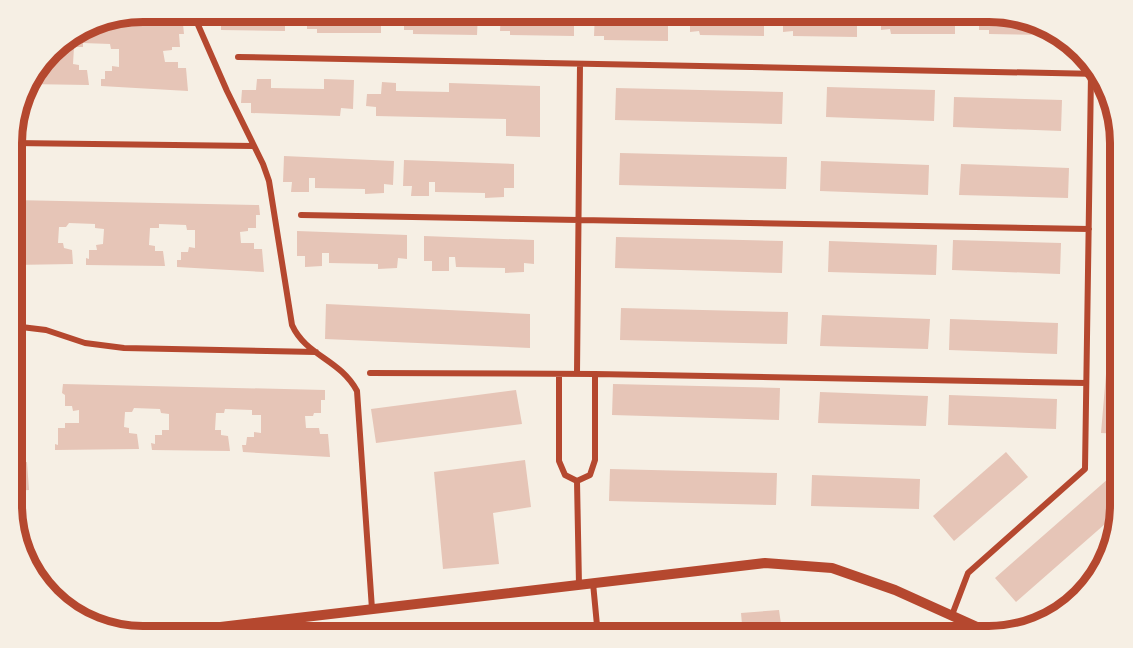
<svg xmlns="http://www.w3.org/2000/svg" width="1133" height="648" font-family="Arial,sans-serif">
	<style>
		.building { fill: #e6c5b7 }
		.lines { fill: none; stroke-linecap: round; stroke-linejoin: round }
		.minor { stroke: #b5482f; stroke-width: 6 }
		.tertiary { stroke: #b5482f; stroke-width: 10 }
		.rim { fill: none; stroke: #b5482f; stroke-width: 8 }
	</style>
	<rect width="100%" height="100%" fill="#f6efe4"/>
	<path class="building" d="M211,12H285V31L221,30V26H211Z
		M307,12H381V33H317V29H307Z
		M404,12L478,13L477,35L413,34V30H404Z
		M501,12H567V15H574V36L510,35V31H500Z
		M595,12H660V19H668V41L604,40V36H594Z
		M690,12H756V14L764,15V36L700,35L699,31L690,32Z
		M783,12H849V15H857V37L793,36V31L783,32Z
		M881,12L955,13V34H891L890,29L881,30Z
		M979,12H990L1053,29V35L989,34V30H979Z
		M93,22L183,24L184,34H179L180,47H172V50L163,51L165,62H178V68H186L188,91L101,86V79H105V71H112V66L119,67V49H111L110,44L83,43V47H74L73,64L79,65V70H87L89,85L26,84L56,45Z
		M257,79H271V88L324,89V79L354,80L353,109L341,108L340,116L251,113V103H241L242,90H256Z
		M382,82L396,83V91L449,92V83L540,86V137L506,136V119L376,116V107L366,106L367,94H381Z
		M827,87L935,90L934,121L826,117Z
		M616,88L783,92L782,124L615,120Z
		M954,97L1062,100L1061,131L953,127Z
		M1113,109L1121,134V148L1110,147Z
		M620,153L787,157L786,189L619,185Z
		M284,156L394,161L393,185L384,184V193L365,194V189L315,188V178H309V192H291L292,182H283Z
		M404,160L514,164V188H504V197L485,198V193L435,192V182H429V196H411L412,186H403Z
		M821,161L929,165L928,195L820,191Z
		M961,164L1069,168L1068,198L959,195Z
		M1117,188H1121V247L1112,246Z
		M13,200L259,205L260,215H256V228H248V231L240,232L241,243H254V249H262L264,272L177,267V260H181V252H188L189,247L195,248V230H187L186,225L159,224V228H150L149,245L155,246V251H163L165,266L86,265V258L89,259V250H97L96,245L103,244L104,229L95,228V224L69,223L66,227H59L58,243H63L64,248L72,250L73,264L13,265Z
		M297,231L407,235V259L398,258L397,268L378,269V264L329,263V253H322V266L305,267V256H297Z
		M424,236L534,240V264L524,263V272L505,273V268L456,267L455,257H449V271H432V261H424Z
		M616,237L783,241L782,273L615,268Z
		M953,240L1061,243L1060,274L952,270Z
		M829,241L937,245L936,275L828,272Z
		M1113,290H1121V349L1108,348Z
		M326,304L530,314V348L325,339Z
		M621,308L788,312L787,344L620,340Z
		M822,315L930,319L928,349L820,346Z
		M950,319L1058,323L1057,354L949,350Z
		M1106,374L1121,376V434L1101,433Z
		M63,384L325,390V400H321V413H314L313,416H305L306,428H319L320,434H328L330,457L243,452L242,445H246L247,437H254V432L261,433V415H252V410L225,409L224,413H216L215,430H221V435L228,436L230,451L152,450L151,443L155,444V435H162V430H169V414L161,413L160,409L134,408L132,412H125L124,427L129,428V433L137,434L139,449L55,450V444L58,445V428H65V423H79V410L73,411L72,406H65V395L62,393Z
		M613,384L780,388L779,420L612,415Z
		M516,390L522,424L376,443L371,409Z
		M820,392L928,396L926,426L818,423Z
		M949,395L1057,399L1056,429L948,425Z
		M1006,452L1028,477L954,541L933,516Z
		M525,460L531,507L493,513L499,564L443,569L434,472Z
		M27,462L29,490L13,491V464Z
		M610,469L777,473L776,505L609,501Z
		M1117,471L1121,475V510L1016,602L995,578Z
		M812,475L920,479L919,509L811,506Z
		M13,501H16L18,521L13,522Z
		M779,610L782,631H777V636H743L741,613Z
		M697,626L698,636H626V630Z"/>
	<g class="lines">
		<path class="minor" d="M190,12L195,18L227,91L263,164L269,181L292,325C306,356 340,359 357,391L372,609
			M238,57L1100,74
			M13,143L254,146
			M301,215L1089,229
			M13,326L46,330L85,343L124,348L316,352
			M370,373L595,374L1086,383
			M559,374V461L565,475L577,481
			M577,374L580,64
			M577,481L590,475L595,460V374
			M577,481L579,585
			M593,583L598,636
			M952,615L968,573L1085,469L1091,74"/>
		<path class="tertiary" d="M144,636L765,563L832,568L895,590L997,636"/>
	</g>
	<path d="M0 0H1133V648H0ZM143 22H989A121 121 0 0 1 1110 143V505A121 121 0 0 1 989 626H143A121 121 0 0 1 22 505V143A121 121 0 0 1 143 22Z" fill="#f6efe4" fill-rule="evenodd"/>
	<path class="rim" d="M143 22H989A121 121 0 0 1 1110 143V505A121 121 0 0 1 989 626H143A121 121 0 0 1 22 505V143A121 121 0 0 1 143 22Z"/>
</svg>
